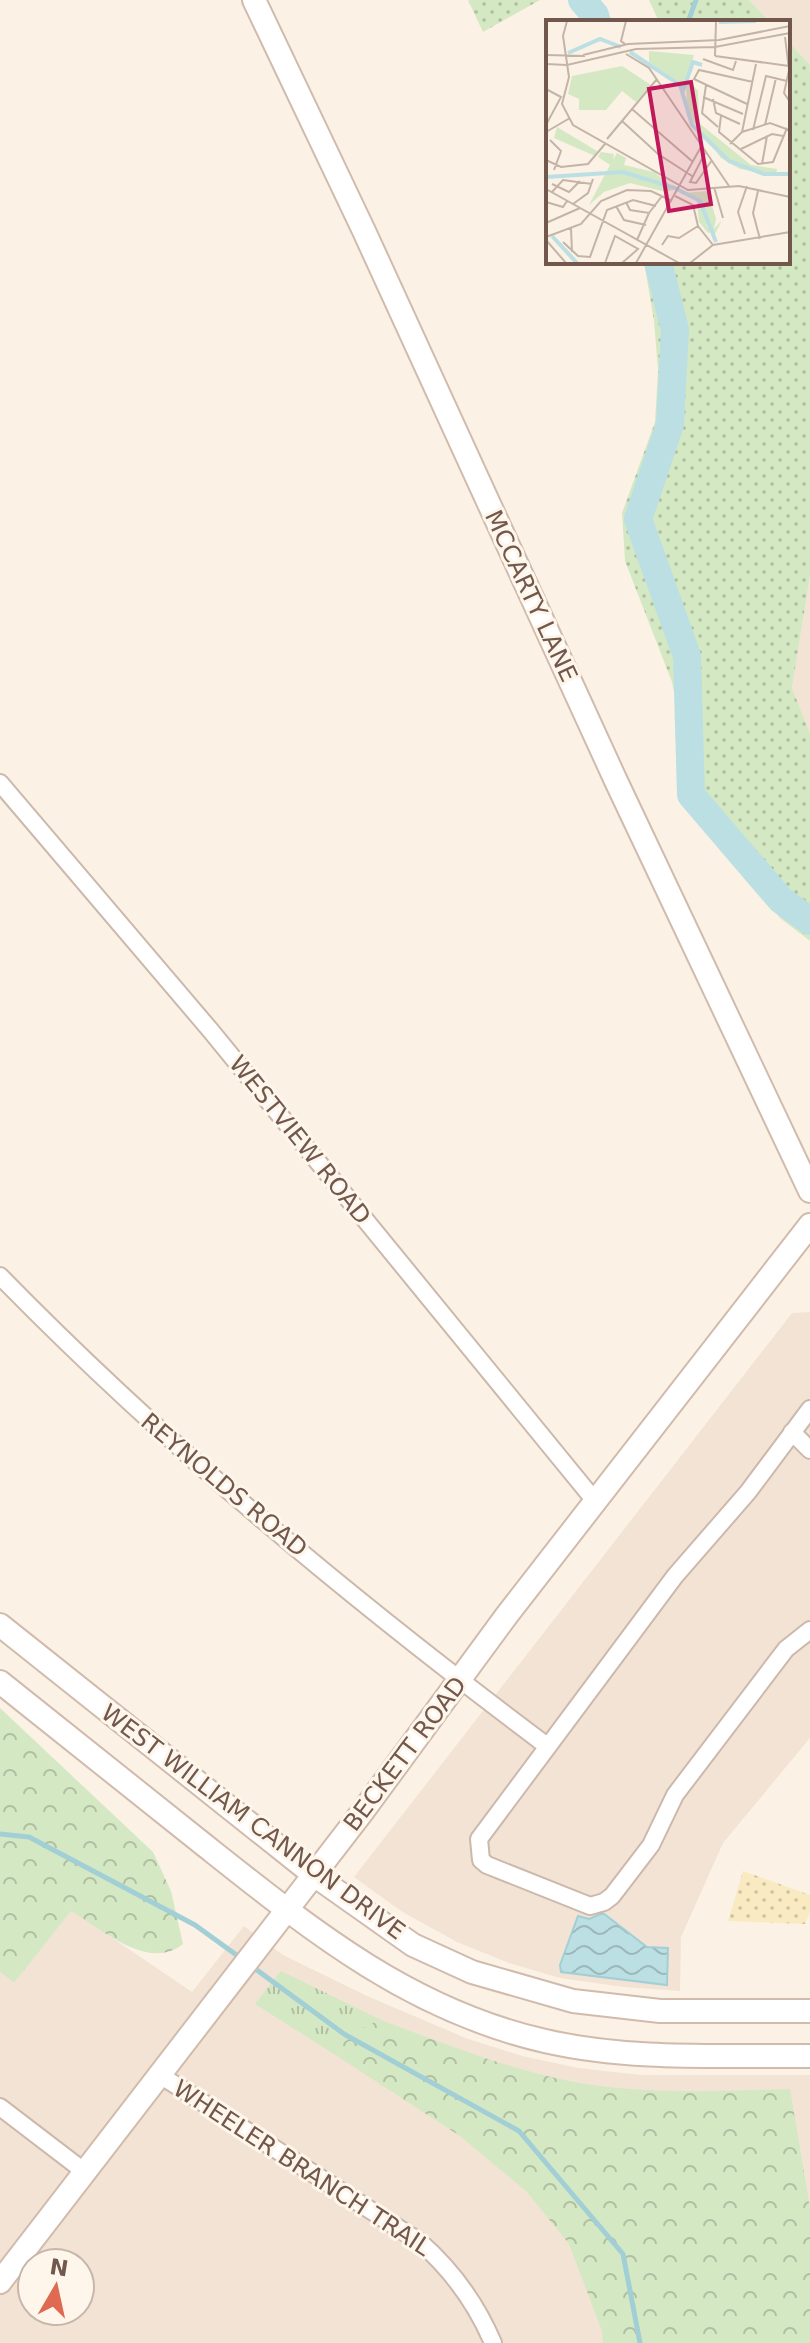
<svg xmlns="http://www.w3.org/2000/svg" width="810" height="2343" font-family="'DejaVu Sans',sans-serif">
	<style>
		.residential { fill: #f2e3d4; fill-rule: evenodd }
		.grass { fill: url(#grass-tufts) }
		.forest { fill: url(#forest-crowns) }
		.sand { fill: url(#sand-dots) }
		.park { fill: url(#park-dots) }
		.water { fill: url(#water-waves); stroke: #a1cfd5; stroke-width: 2 }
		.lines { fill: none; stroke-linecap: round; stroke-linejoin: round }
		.stream { stroke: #a1cfd5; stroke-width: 5 }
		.river { stroke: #bbdfe3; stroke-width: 28 }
		.street-casing { stroke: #ccb9ac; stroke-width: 20 }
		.secondary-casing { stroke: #d1bbac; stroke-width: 26 }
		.street { stroke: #fff; stroke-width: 16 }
		.secondary { stroke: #fff; stroke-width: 22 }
		.labels { text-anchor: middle; stroke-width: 6; stroke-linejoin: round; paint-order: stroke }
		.street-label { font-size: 24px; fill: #72584c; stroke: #fef6eb }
		.inset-river { fill: none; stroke: #bbdfe3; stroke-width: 4 }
		.inset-road { fill: none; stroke: #c4b4a8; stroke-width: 2 }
		.view { fill: #c2185b; fill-opacity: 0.15; stroke: #c2185b; stroke-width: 4 }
		.inset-edge { fill: none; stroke: #72584c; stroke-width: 4 }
	</style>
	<defs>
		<pattern id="grass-tufts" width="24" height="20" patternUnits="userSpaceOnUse" patternTransform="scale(2)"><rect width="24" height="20" fill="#d4e8c4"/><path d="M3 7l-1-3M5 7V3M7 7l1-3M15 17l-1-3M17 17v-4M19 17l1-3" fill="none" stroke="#b0bfa1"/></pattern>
		<pattern id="forest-crowns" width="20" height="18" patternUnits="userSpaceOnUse" patternTransform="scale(2)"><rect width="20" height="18" fill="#d4e8c4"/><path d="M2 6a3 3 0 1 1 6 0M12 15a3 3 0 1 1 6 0" fill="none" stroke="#b0bfa1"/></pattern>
		<pattern id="sand-dots" width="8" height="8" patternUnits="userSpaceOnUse" patternTransform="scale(2)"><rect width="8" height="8" fill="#f9eac2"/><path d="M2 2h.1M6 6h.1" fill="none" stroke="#cec0a0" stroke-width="1.8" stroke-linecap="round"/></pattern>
		<pattern id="park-dots" width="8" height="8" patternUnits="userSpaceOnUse" patternTransform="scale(2)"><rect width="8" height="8" fill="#d4e8c4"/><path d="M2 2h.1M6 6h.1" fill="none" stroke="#b0bfa1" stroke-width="1.8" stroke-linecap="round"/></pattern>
		<pattern id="water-waves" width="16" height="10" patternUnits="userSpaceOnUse" patternTransform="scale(2)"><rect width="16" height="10" fill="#bbdfe3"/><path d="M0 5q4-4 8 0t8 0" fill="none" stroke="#9cb8ba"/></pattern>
	</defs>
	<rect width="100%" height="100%" fill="#fbf2e5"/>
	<path class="residential" d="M749,0H810V65L788,41V22H770Z
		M810,576V733L792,688Z
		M810,1312V1738L723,1843L681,1937L680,1991L624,1987L560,1978L509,1963L457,1942L401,1911L354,1877L792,1313Z
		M71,1910L192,1992L244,1926L283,1955L367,1996L468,2039L522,2056L578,2068L641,2075H810V2343H0V1972L14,1983ZM32,2263H80V2311H32Z"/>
	<path class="grass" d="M281,1971L381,2020C359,2028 357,2033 339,2046L340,2058L255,2004Z"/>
	<path class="forest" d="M0,1708L153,1852L171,1891L183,1944C148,1972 102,1929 71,1911L14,1983L0,1972Z
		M381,2020C445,2044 507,2069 574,2082C645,2095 719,2091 790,2089L810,2208V2343H603L602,2331L569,2244L527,2192L460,2136L340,2058L339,2046C357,2033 359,2028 381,2020Z"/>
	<path class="sand" d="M743,1871L810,1895V1912L805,1924L728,1921Z"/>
	<path class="park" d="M468,0H540L483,32Z
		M649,0H749L770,22H659Z
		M788,41L810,65V576L792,688L810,733V941L780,918L733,861L694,793L672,682L625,561L622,513L655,422L658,370L654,321L644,262H788Z"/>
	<path class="water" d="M603,1913L647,1947L668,1948L667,1985L561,1972L560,1965L578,1916L589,1919Z"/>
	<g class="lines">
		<path class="stream" d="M688,22L696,0
			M0,1834L29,1837L195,1925L242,1959
			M250,1965L344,2034L519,2131L623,2254L640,2343"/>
		<path class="river" d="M582,0L595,15L597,22
			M658,262L675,330L670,424L638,519L687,656L691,795L781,900L810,921"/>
		<g class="street-casing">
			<path id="street" d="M0,783L211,1031L595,1501
				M0,1276C168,1448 355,1602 547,1746
				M810,1409L748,1492L675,1576L479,1839L481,1860L487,1865L590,1906L604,1902L612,1896L651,1845L675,1795L786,1649L810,1630
				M792,1432L810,1450
				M160,2075L420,2242C453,2271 476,2303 493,2343
				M0,2107L85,2172"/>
		</g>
		<g class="secondary-casing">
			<path id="secondary" d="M254,0L364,231L616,781L810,1191
				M0,1625L314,1875L413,1945L472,1972L573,2001L660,2011H810
				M0,1682C68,1736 136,1790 203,1844C310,1929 409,2010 545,2041C632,2061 722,2055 810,2056
				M0,2282L363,1811L507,1615L810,1225"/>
		</g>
		<use href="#street" class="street"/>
		<use href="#secondary" class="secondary"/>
	</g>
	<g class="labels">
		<g class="street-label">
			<text transform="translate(531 596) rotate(65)" y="8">MCCARTY LANE</text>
			<text transform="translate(300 1140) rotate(51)" y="8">WESTVIEW ROAD</text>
			<text transform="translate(224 1485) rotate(40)" y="8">REYNOLDS ROAD</text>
			<text transform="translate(405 1754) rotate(-53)" y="8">BECKETT ROAD</text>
			<text transform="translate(253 1822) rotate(37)" y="8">WEST WILLIAM CANNON DRIVE</text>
			<text transform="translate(302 2168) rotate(33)" y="8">WHEELER BRANCH TRAIL</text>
		</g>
	</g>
	<g transform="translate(546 20)">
		<rect width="244" height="244" fill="#fbf2e5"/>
		<path d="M11,107L51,131L49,136L8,118ZM55,132L68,134L67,140L71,133L80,138L78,145L108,152L129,169L120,172L84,163L58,172L43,185L64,145L52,137ZM162,171L170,199L168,209L176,200L168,216L164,206L160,204L165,212L162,213L153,202L151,181L138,173Z" fill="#d4e8c4"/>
		<path d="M76,46L105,65L90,82L76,71L60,90H33V79L22,74L26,56Z" fill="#d4e8c4"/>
		<path d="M140,57L152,71L153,103L205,145L231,149L230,155L194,149L175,138L141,93Z" fill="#d4e8c4"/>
		<path d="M103,31L148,35L140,61L134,63L103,42Z" fill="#d4e8c4"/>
		<path class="inset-river" d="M173,2L210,1M84,32L134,65L146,105L183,141L218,154H244M22,33L54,19L75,27M137,71L147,42L156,45M0,157L77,152L129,168L154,181L170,222M6,216L31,243"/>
		<path class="inset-road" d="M21,1L17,16L23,57L16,84L27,105L142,170L193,166L244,177M239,17L243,50L238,73L244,82M79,24L75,21L80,1M80,34L103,48L183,166M0,35L39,36M37,35L82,24L173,20L244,6M169,36L243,46M169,36L170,1M157,39L187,50L190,41M0,44L21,45L90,29L169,27L244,13M160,65L156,93L172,107M0,69L15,77L0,105M157,77L197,94M167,79L170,93L194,104M201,84L148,59L153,50L207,62M86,89L147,142M175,96L173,112L212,144L227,142L241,108M76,101L112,134L146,156M219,105L230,58M207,110L220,56L241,61M0,112L24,98M196,112L210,44M61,119L111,59M4,120L15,131L8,150M184,124L196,112L224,103L243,110M195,129L226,114L237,116M159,133L144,162L150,163L166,140M0,140L15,147L42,144L59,124M216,144L221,116M6,164L23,172L34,161M168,167L177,198M0,169L133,243M212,171L207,193L214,219M6,172L17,160L46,164M129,176L147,185L152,206L167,225M0,182L17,187L21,181M80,182L84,190L103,193L116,176M27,184L42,173L47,159M70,186L78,200L100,205M0,203L34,188M25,208L26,232M199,214L192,192L201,166M0,217L35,204L55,181L81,170L105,171L126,181M0,220L20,243M91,220L103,193M17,222L32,236L44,237L61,190L87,180L110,186M116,225L122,216L133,218L152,206M59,243L69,216L92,229L76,243M90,243L156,125M144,243L167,225L244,212"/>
		<path class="view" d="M145,62L165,184L123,191L103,69Z"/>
		<rect width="244" height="244" class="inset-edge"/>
	</g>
	<g transform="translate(56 2287) rotate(9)"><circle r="38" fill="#fef6eb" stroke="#c6b7ab" stroke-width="2"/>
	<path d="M0-6L14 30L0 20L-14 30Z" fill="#de6b51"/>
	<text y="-12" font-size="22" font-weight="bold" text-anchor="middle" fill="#72584c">N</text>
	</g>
</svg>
